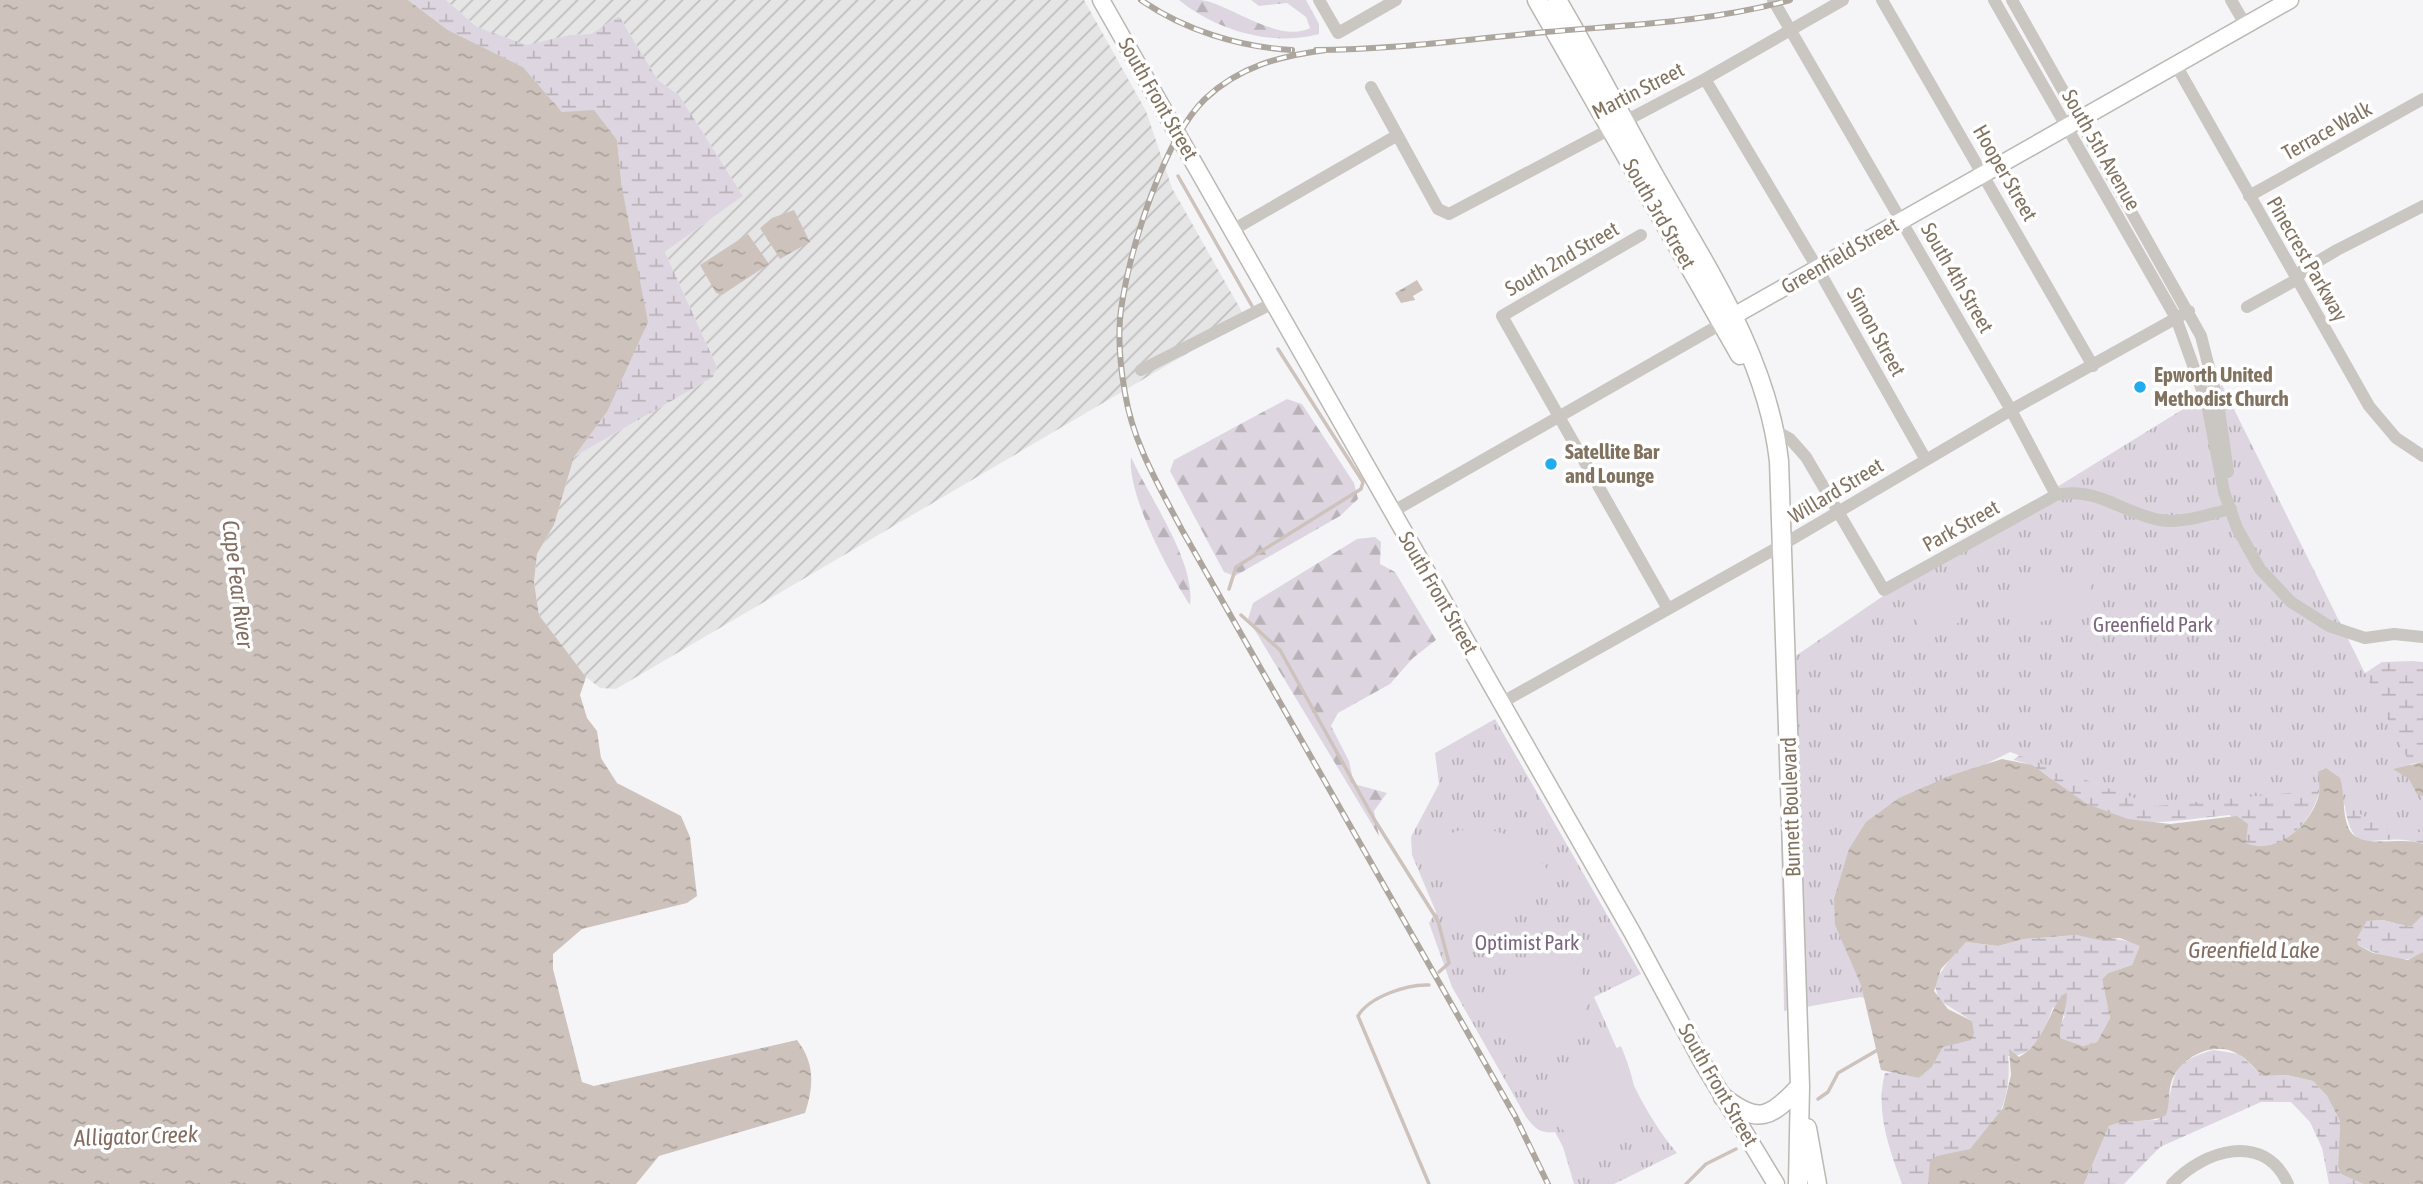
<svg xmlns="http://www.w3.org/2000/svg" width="2423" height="1184" font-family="'Asap Condensed',sans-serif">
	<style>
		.industrial { fill: url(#industrial-furrows) }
		.forest { fill: url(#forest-firs) }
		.wetland { fill: url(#wetland-marsh) }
		.park { fill: url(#park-tufts) }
		.pitch { fill: #ddd6e0 }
		.water { fill: url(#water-ripples) }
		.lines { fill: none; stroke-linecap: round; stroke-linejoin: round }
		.stream { stroke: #cdc2bc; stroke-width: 3.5 }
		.major-casing { stroke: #bcb8b2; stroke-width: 19 }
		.highway-casing { stroke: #bbb7b2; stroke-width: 21 }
		.minor { stroke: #cac6c1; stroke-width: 12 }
		.major { stroke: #fff; stroke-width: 16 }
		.highway { stroke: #fff; stroke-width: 18 }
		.rail-casing { stroke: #ada69e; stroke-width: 6 }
		.rail { stroke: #fff; stroke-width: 3.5; stroke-dasharray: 10; stroke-linecap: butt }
		.poi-dot { fill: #20aced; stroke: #fff; stroke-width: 2.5 }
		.labels { text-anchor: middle; stroke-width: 7; stroke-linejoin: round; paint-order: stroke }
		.street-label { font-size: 21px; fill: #827361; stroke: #fff }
		.poi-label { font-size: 21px; font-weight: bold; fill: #827361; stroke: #fff; text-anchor: start }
		.park-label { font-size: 21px; fill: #7c657f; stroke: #fff }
		.water-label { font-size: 23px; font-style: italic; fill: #836d61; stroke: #fff }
	</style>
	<defs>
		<pattern id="industrial-furrows" width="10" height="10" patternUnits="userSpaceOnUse" patternTransform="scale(1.75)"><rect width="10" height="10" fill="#e6e5e6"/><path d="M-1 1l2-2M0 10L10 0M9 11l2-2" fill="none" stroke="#c0bebe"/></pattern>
		<pattern id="forest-firs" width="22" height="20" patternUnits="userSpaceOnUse" patternTransform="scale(1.75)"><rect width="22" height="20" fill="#ddd6e0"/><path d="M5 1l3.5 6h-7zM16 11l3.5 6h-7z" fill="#b9b2b9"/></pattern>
		<pattern id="wetland-marsh" width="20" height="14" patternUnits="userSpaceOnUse" patternTransform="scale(1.75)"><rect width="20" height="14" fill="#ddd6e0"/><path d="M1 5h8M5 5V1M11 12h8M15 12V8" fill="none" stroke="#b9b2b9"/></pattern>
		<pattern id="park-tufts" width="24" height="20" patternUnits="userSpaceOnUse" patternTransform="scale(1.75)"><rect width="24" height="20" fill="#ddd6e0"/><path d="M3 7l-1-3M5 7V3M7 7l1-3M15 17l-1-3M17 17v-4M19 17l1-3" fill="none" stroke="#b9b2b9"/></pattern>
		<pattern id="water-ripples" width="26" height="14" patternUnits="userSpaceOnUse" patternTransform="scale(1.75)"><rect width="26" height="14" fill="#cdc2bc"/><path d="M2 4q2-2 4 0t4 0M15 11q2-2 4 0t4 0" fill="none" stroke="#aca29c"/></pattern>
	</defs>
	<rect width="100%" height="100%" fill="#f5f5f8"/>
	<path class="industrial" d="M446,0H1084L1146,111L1172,188L1246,319L616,689L600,688L586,677L539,615L534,582L537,554L554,525L574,457L713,377L717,367L665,252L743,196L679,95L658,80L619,16L591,34L569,35L527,46L477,27Z"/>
	<path class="forest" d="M1179,0C1186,0 1194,0 1201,0C1230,4 1279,44 1310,28L1306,17L1287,3L1259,6L1251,0H1306L1319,24V34C1271,47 1216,30 1179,0Z
		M1287,399L1302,404L1354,483L1358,499L1340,516L1235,576L1224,572L1170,471L1174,460Z
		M1131,457C1149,497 1196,562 1190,605C1169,573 1127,495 1131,457Z
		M1375,537L1381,542L1380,564L1395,572L1436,640L1413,658L1390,684L1338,713L1331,726L1349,761L1354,784L1387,793L1374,811L1379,836L1248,619L1253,603L1357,539Z"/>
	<path class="wetland" d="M408,0H446L477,27L527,45L569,35L591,34L619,16L658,80L679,95L743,196L665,252L717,367L713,377L574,457L607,412L622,188L617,140L562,112L523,67L448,30Z
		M2412,661L2423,662V762L2399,766L2423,796V844C2372,827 2351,870 2343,792L2320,786C2317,817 2280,860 2245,843L2230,815C2179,819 2136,833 2087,804C2061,790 2043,765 2013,760L2024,752L2359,677L2382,662Z
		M2423,915V952C2405,968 2377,954 2358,945L2356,938L2367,921L2383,920L2411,927Z
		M2076,935C2098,939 2121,936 2141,946L2132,965L2108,973L2102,979L2110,1018L2097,1042L2083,1046L2060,1038L2059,1026L2065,1016L2053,1007C2045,1028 2035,1058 2008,1056C2012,1089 2001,1129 1970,1149C1961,1155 1947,1155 1937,1156L1928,1184H1902C1889,1148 1875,1111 1885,1073L1898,1072L1919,1078L1932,1067L1943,1047L1972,1021L1939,1000L1934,983L1957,948L1966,942L1998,946L2024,939Z
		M2214,1050L2239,1054L2263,1076L2287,1075L2313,1081L2327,1096L2340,1121L2338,1167L2341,1174L2363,1184H2329L2322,1148L2310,1122L2291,1102H2261L2160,1147L2124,1184H2084L2109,1126L2121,1121L2157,1120C2184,1086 2157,1064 2214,1050Z"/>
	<path class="park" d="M2222,385L2423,790V832H2391L2319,790L2156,806L2010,752L1928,793L1898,1010L1861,997L1784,1011L1778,668L1902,583Z
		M1495,719L1641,974L1594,997C1619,1051 1638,1107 1677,1153L1614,1184H1574L1563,1147L1555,1132C1539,1134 1535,1128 1526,1117L1452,987L1429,923L1436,912L1412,855L1411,837L1439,784L1435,753Z"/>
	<path class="pitch" d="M2082,573L2087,574L2096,605L2092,609L2028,625L2026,618L2020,619L2014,581C2038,578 2058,578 2082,573Z
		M1943,589L1961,621L1946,630L1928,597Z
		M1924,600L1943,633L1927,641L1909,608Z
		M1479,828C1521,835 1528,844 1553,877C1527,896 1504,920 1474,932L1463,928L1426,844L1457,831Z
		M1571,947C1598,1011 1590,1028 1541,1073L1487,1000L1489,986Z
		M1621,1046C1645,1105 1641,1126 1592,1168L1537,1096L1538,1090L1548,1081Z"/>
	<path class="water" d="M0,0H408L448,30L523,67L562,112L594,110L617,140L622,188L648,322L607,412L574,457L554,525L537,554L534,582L539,615L586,677L580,695L587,718L597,731L601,758L617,783L681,816L690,837L697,896L687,903L582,929L553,954V969L582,1082L594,1086L797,1040C815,1063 814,1086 805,1113L659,1156L636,1184H0Z
		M794,210L810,242L780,259L760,228L772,218Z
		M748,234L769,264L722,295L716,293L700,265Z
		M1417,280L1423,290L1413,296L1415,300L1401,303L1395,293Z
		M2002,759L2032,765L2087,804L2128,819L2170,824L2237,816L2248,824L2246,843C2276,857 2313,823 2319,794C2320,787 2319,779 2318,772L2326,768L2340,778C2345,793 2342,812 2348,827C2358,852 2400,835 2423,844V915L2411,927L2383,920L2367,921L2357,938L2358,945L2373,953L2408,960L2423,952V1184H2363L2341,1174L2338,1167L2340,1121L2327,1096L2313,1081L2287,1075L2263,1076C2255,1069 2247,1059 2238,1054C2214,1039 2178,1058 2171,1083C2168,1094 2170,1104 2166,1115C2149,1124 2127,1118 2109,1126L2084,1184H1928L1930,1161L1937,1156L1970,1149L2003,1108L2011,1075L2009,1049L2019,1057C2043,1044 2047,1016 2062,995L2067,993C2067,1010 2059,1023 2060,1038L2083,1046L2097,1042L2110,1018L2102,979L2108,973L2132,965L2140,946L2120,938L2100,940L2076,935L2024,939L1998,946L1966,942L1941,969L1934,991L1948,1009L1972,1021L1974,1033L1971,1040L1943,1047L1932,1067L1919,1078L1881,1070L1861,985L1835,925L1834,899L1849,849L1866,822L1899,798L1952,775Z
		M2423,762V796L2417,794L2409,779L2393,769Z"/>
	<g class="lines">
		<path class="stream" d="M1178,176L1252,306
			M1229,589L1236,567L1361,489L1363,482L1278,349
			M1241,615L1280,650L1374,819L1438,921L1449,963L1439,972
			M1429,985C1407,984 1369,997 1358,1016L1429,1184
			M1818,1099L1828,1092L1838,1073L1881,1048
			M1686,1184L1706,1164L1736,1149"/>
		<g class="major-casing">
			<path id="major" d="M1101,0L1632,932L1702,1062L1776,1184
				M1723,322L2290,0"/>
		</g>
		<g class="highway-casing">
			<path id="highway" d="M1537,0L1740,355
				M1557,0C1591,58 1622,118 1655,177C1706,267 1767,356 1779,461L1800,1086L1798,1184
				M1723,1097C1758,1125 1771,1118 1800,1086
				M1807,1128L1817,1184"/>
		</g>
		<path class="minor" d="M1319,0L1338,33L1396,0
			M1773,0L2011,410L2056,495
			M1882,0L2093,366
			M1994,0L2176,318L2207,404L2224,492L2237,528L2260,569L2291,602L2329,626L2365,638L2394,634L2423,637
			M2012,0L2201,336L2218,403L2228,472
			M2231,0L2246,26
			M2176,65L2369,406L2396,438L2423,456
			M1705,79L1818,269L1926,460
			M1371,87L1438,209L1449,214L1705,79L1843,0
			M2249,196L2423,99
			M1231,231L1396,136
			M1641,235L1502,316L1668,609
			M2247,307L2296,280L2303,270L2337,250L2423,206
			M1141,370L1273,303
			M1776,431L1790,439L1806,457L1884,590L2056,495C2097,486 2122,513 2160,520C2182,524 2209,514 2231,509
			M1392,512L1721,324
			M1501,703L1782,545L2011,410L2189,311
			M2172,1184C2204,1150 2264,1131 2288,1184"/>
		<use href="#major" class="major"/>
		<use href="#highway" class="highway"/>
		<g class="rail-casing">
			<path id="rail" d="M1141,0C1184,30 1239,47 1292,50
				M1316,50C1393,50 1469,39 1546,32C1626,25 1712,22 1790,0
				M1326,50C1280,56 1240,66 1205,99C1164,139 1131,246 1122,303C1117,332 1120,365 1125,393C1133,443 1159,486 1182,530L1515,1116L1548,1184"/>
		</g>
		<use href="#rail" class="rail"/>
	</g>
	<g class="poi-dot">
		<circle cx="2140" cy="387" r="7"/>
		<circle cx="1551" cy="464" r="7"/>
	</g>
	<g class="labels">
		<g class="street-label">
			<text transform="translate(1638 91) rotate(-27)" y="7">Martin Street</text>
			<text transform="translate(1158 99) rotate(60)" y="7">South Front Street</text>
			<text transform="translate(2327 131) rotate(-29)" y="7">Terrace Walk</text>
			<text transform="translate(2101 150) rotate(60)" y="7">South 5th Avenue</text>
			<text transform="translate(2005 173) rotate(60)" y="7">Hooper Street</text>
			<text transform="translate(1659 214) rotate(60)" y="7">South 3rd Street</text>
			<text transform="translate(1840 256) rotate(-30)" y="7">Greenfield Street</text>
			<text transform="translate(1562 259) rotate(-30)" y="7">South 2nd Street</text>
			<text transform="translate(2307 259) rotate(60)" y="7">Pinecrest Parkway</text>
			<text transform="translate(1957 278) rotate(60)" y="7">South 4th Street</text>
			<text transform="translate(1876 332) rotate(61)" y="7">Simon Street</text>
			<text transform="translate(1836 491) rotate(-31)" y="7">Willard Street</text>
			<text transform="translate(1961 526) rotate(-29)" y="7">Park Street</text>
			<text transform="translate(1438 593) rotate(60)" y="7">South Front Street</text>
			<text transform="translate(1791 807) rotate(-92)" y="7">Burnett Boulevard</text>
			<text transform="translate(1718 1085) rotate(60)" y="7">South Front Street</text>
		</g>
		<g class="poi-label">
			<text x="2154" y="382">Epworth United<tspan x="2154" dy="24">Methodist Church</tspan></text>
			<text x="1565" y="459">Satellite Bar<tspan x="1565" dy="24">and Lounge</tspan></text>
		</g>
		<g class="park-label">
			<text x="2153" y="632">Greenfield Park</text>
			<text x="1527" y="950">Optimist Park</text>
		</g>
		<g class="water-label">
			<text transform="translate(238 584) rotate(83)" y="8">Cape Fear River</text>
			<text x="2254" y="958">Greenfield Lake</text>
			<text transform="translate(136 1136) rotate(-2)" y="8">Alligator Creek</text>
		</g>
	</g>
</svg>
